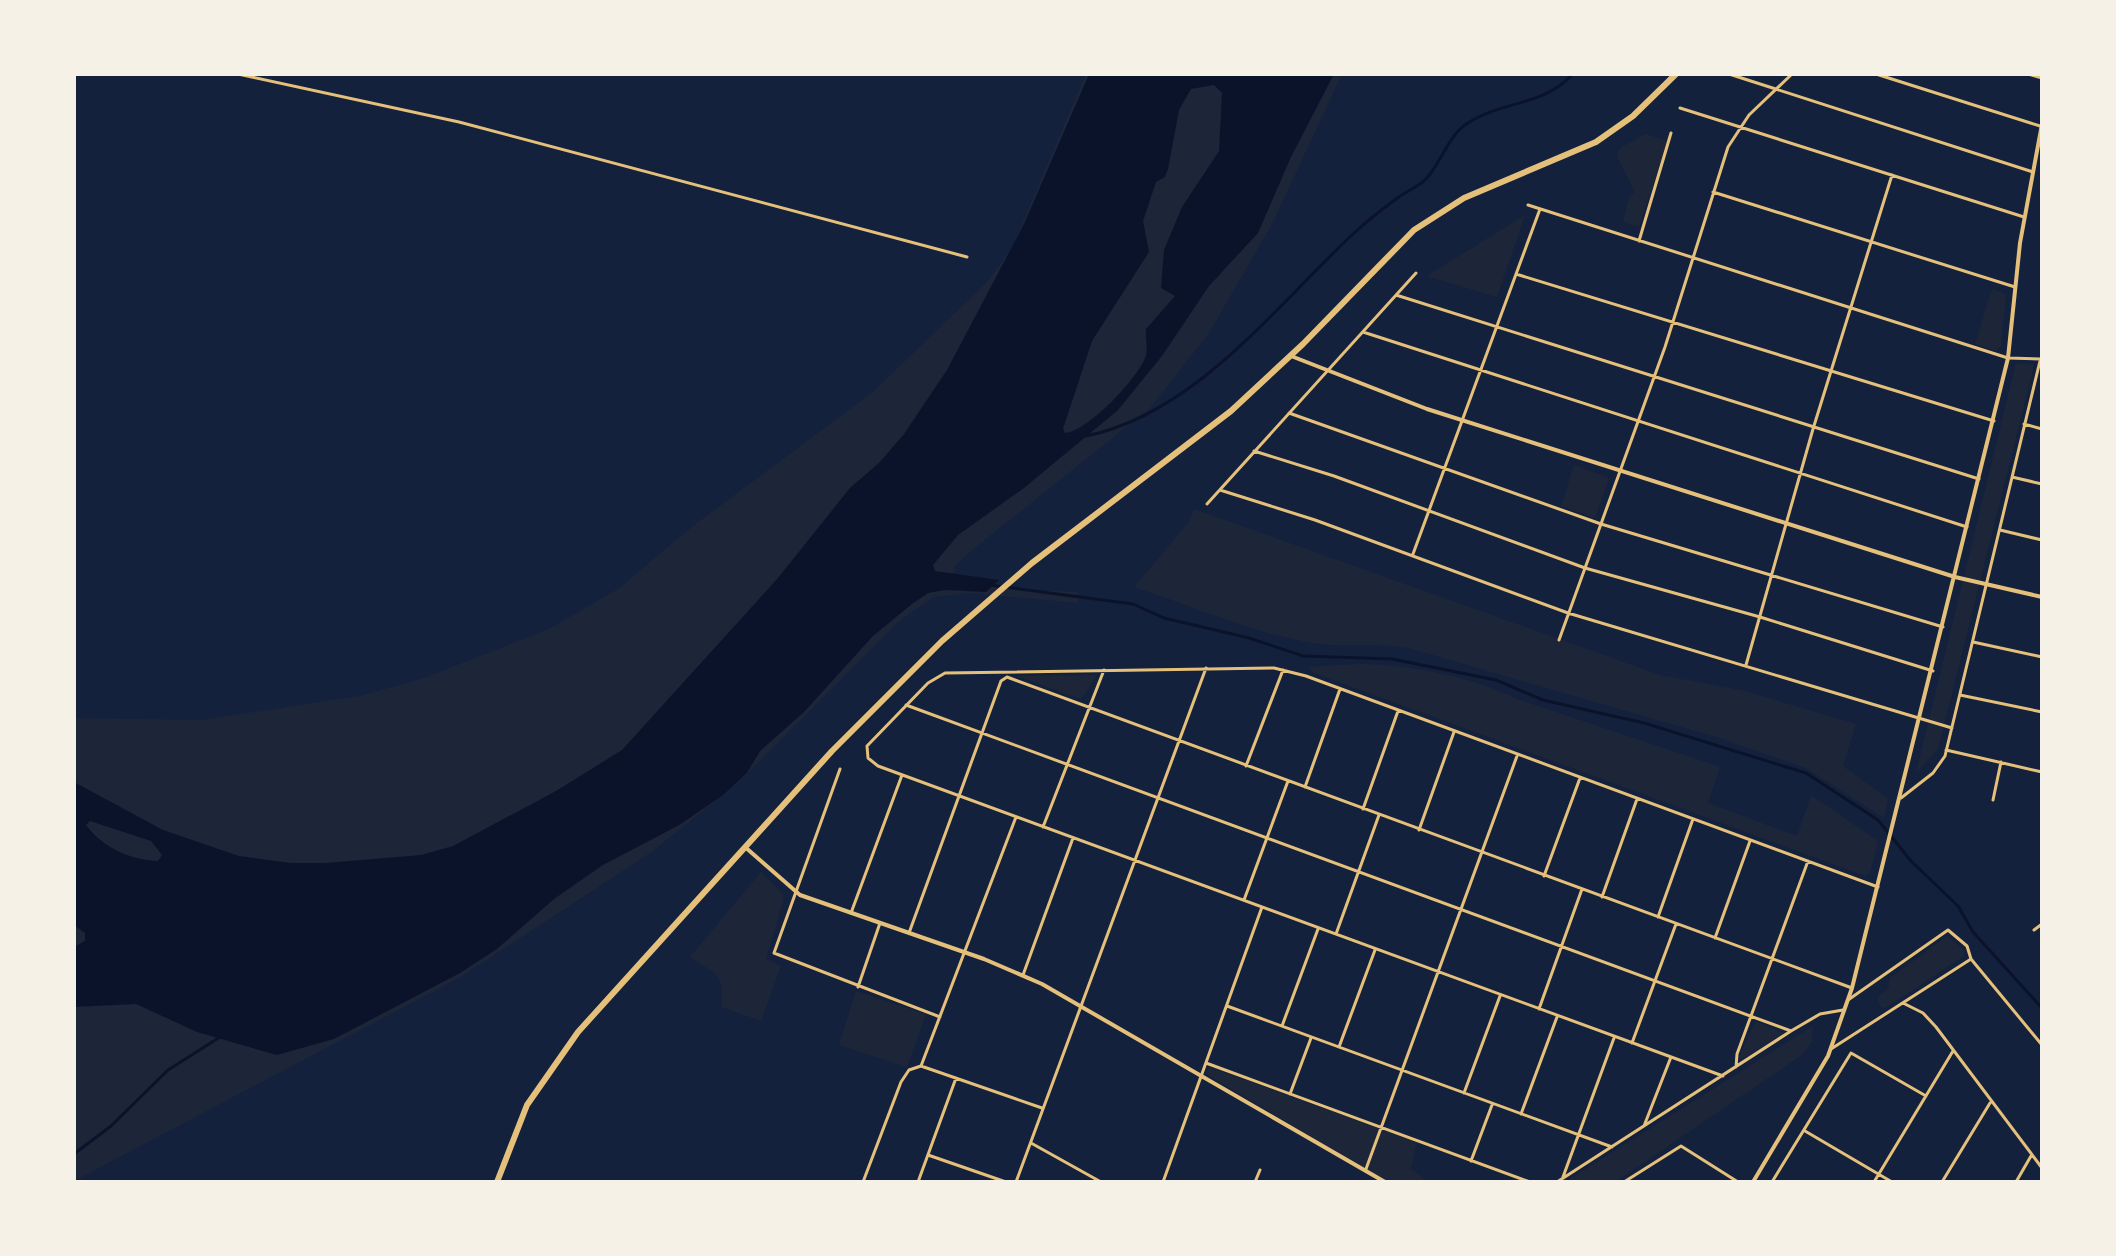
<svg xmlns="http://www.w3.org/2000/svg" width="2116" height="1256" font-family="'Public Sans',sans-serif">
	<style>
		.green { fill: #1d2539 }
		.water { fill: #0b132b; fill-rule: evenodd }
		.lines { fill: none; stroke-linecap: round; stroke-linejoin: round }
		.stream { stroke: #0b132b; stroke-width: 3 }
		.minor { stroke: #e5c07b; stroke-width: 3 }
		.tertiary { stroke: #e5c07b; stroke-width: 4 }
		.primary { stroke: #e5c07b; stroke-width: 6 }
	</style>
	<rect width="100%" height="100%" fill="#14213d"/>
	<path class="green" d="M1086,74H1342L1272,224L1209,333L1150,408L977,546L956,565L953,574L1024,590L1078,592V603L970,593L933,597L898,622L740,781L653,851L459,978L74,1181V718L201,720L360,696L424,678L551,628L618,589L693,526L874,391L988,281L1012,248Z
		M1645,134L1668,141L1639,227L1623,222L1629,198L1635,192L1617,156L1619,149Z
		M1525,215L1497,297L1427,276Z
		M1992,289L2006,294L2001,346L1996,351L1975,344Z
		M2016,363L2034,365L1938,749L1916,773Z
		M1574,465L1609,478L1595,518L1561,506Z
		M1194,509L1660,675L1741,690L1856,724L1843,766L1888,799L1884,818L1806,768L1723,739L1412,649C1379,642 1345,648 1313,643C1252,633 1193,606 1134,587L1189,522Z
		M1360,664C1413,665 1470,676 1517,699L1720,767L1708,803L1797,836L1811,795L1878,841L1870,873L1865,876L1314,673L1308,667Z
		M1097,675L1081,699L1016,676L1096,675Z
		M761,872L783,894V902L766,959L781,966L761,1021L721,1007C726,974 715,974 690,957Z
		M1947,936L1964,950V956L1886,1008L1881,1007L1877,998L1888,989L1890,978Z
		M856,991L926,1014L907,1067L839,1045Z
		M1755,1021L1784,1033L1742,1059L1739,1058Z
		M1813,1026L1812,1042L1802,1055L1615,1182H1565Z
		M1209,1067L1417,1142L1411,1168L1428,1182H1388L1206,1074Z"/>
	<path class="water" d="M1089,74H1334L1291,157L1258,233L1209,286L1162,356L1118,410L1024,488L958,535L933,565L935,571L999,580L986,592L945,590L928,593L912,604L873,636L804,712L760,751L747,773L723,795L681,824L603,865L554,899L497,949L460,973L334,1039L277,1055L197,1032L136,1004L74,1007V947L85,941V933L74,925V782L163,830L239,856L290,863H326L421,855L453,846L556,791L622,750L778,578L850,488L880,462L904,434L947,370L1024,224ZM1214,85L1222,93L1219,151L1182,207L1164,250L1161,288L1175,296L1146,329C1145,338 1148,347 1146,355C1140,377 1087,432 1065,433L1063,429L1092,341L1149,252L1143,221L1156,182L1165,177L1168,169L1179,110L1191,89ZM90,821L151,841L162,855L158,861C130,860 102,847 86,825Z"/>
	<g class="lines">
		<path class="stream" d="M1086,436C1195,414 1277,305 1353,234C1367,221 1381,210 1396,199C1405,192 1418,187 1426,179C1441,163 1448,137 1465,125C1500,100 1541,108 1573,74
			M990,585L1133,604L1164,618L1249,638L1303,656L1392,659L1496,680L1543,700L1644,723L1806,773L1878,820L1911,861L1958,906L1973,932L2042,1008
			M74,1154L111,1126L168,1070L220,1037"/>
		<path class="minor" d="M238,74L459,122L967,257
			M1729,74L2033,172
			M1876,74L2040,126
			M2028,74L2042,78
			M1680,108L2024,217
			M1713,192L2015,287
			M1528,205L2008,358L2042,359
			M1639,241L1671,133
			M1516,274L1994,421
			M1396,295L1979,479
			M1363,332L1967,527
			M1289,413L1601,524L1943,627
			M2024,424L2042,429
			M1254,451L1334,476L1585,568L1760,617L1933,671
			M2012,477L2042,484
			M1220,490L1315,520L1568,613L1952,728
			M1207,504L1416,273
			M2000,530L2042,540
			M1413,554L1540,209
			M1559,640L1665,347L1728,147L1749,115L1792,74
			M1973,642L2042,657
			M1746,665L1813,429L1892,175
			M1960,695L2042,712
			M906,705L1791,1031
			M1946,750L2042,772
			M1246,766L1283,670
			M840,769L774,953L940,1017
			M1305,787L1340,689
			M1901,798L1933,773L1945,756L2040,361
			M1993,800L2001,762
			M1363,809L1398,711
			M1043,827L1104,670
			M1419,830L1454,732
			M1544,876L1580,778
			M1602,897L1637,799
			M1244,900L1288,781
			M851,913L902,775
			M1658,917L1693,819
			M2034,930L2042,924
			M909,933L1001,681L1007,677L1852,988
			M1336,934L1379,815
			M1715,938L1750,841
			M1023,975L1073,838
			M858,987L880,923
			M1848,1000L1948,930L1967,946L1971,959L2042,1045
			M1903,1003L1923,1013L1936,1027L2042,1168
			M1227,1006L1612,1147
			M1539,1009L1582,889
			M1282,1026L1318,929
			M1632,1043L1676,924
			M1339,1047L1375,950
			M1831,1049L1971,959
			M1206,1063L1530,1182
			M921,1066L1042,1108
			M1736,1067L1737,1054L1808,861
			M1723,1076L878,766L868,758L867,746L928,683L945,673L1274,668L1306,676L1878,887
			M1464,1093L1500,996
			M1290,1094L1311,1038
			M1521,1114L1557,1017
			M1644,1126L1671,1057
			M1805,1131L1892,1182
			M1031,1143L1101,1182
			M928,1155L1006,1182
			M1471,1161L1492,1105
			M1366,1169L1517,756
			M1563,1177L1614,1038
			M863,1182L901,1082L909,1070L921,1066L1016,817
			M918,1182L956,1078
			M1016,1182L1206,668
			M1163,1182L1262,907
			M1255,1182L1260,1170
			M1557,1182L1791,1031L1820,1014L1843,1010
			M1624,1182L1681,1146L1738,1182
			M1772,1182L1851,1053L1926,1096
			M1874,1182L1953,1051
			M1942,1182L1990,1103
			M2016,1182L2031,1156"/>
		<path class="tertiary" d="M1291,356L1427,409L1955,577L2042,597
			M745,847L800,895L984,959L1042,984L1385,1182
			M1753,1182L1828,1056L1852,988L2008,358L2020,243L2042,124"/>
		<path class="primary" d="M497,1182L527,1105L578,1032L832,751L942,641L1032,563L1231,411L1303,344L1414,230L1464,198L1596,142L1633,116L1676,74"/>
	</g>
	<rect width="2116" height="1256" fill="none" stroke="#f6f1e7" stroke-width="152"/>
</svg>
